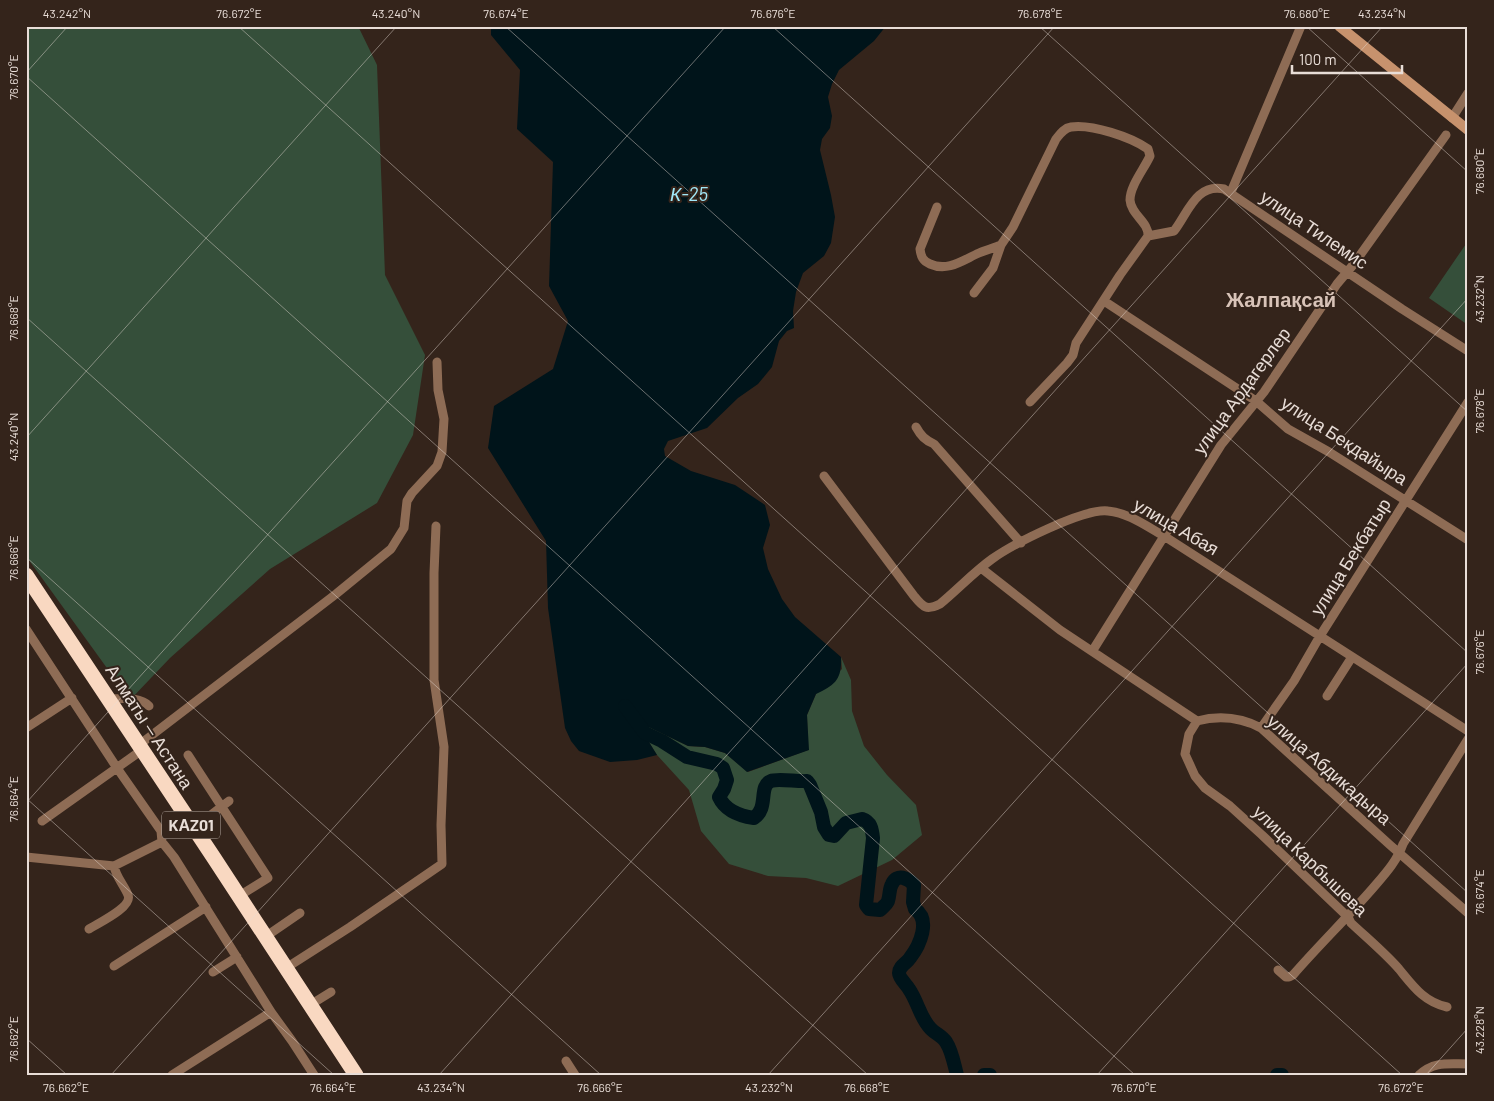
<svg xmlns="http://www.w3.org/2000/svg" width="1494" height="1101" font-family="Barlow,sans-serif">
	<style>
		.green { fill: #354f3a }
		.water { fill: #00141a }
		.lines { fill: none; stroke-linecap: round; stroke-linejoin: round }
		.river { stroke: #00141a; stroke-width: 14 }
		.street { stroke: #8e6c55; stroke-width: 9 }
		.secondary { stroke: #c7926d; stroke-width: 10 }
		.highway { stroke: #f9d8c1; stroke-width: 15 }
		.ticks { fill: none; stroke: #e8ddd7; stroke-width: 1; stroke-opacity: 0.45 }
		.labels { text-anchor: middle; stroke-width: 4; stroke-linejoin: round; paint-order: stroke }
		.shield { fill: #34241b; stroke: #b2a69f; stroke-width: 1 }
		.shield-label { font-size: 16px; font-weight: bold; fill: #e8ddd7 }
		.street-label { font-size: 18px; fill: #e8ddd7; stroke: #34241b }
		.water-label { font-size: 19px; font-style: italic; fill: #a1e7f8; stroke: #34241b }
		.quarter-label { font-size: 20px; font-weight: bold; fill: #d8c3b8; stroke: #34241b }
		.neatline { fill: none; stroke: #e8ddd7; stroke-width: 2 }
		.ticks-label { font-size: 12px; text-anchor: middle; fill: #e8ddd7 }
	</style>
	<rect width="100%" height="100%" fill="#34241b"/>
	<path class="green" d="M26,26H358L377,65L385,275L425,355L413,435L377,503L270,569L170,658L130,700L26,556Z
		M1468,241V325L1429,298Z
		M841,657L851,680L852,711L864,746L887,775L916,805L922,835L892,860L838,886L806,878L768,876L729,864L701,831L689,790L657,755L635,720L688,746L705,747L725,753L748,772L808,750L807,715L816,694L842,669Z"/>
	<path class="water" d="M491,26H886L874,41L839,70L832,84L828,97L832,116L830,128L822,139L820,150L831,195L835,217L831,243L824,256L803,273L796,292L793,311L794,328L787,331L779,341L772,367L758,384L738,398L707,428L668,441L664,449L665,456L691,471L735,485L765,505L770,525L763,548L768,569L782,599L795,617L841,657C842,680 835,685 816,694L807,715L809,750L747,772L725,753L705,747L688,746L636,721L657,755L637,760L610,762L579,751L571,741L565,728L548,608L546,541L488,448L494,406L553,369L568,321L549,286L553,162L517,129L520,70L491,35Z"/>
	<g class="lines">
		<path class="river" d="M625,706L645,733L662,741L687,757L717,764L723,768L727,780L724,789L719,797C725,810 740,816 754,818C769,808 758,786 771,781C778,778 798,782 807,781L810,785L821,812L824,827L829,835L834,836L846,823L862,819C871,822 872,829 873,838L866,905L869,909L880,910C883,907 887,904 888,901C890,895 889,889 892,884C897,873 908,878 914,885L913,902L915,909C931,920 920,945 910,958C907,963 899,966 899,973C899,978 906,984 909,989C918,1002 920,1018 931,1029C936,1034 942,1036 946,1042C952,1051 954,1064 957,1075
			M984,1075H990
			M1277,1075H1282"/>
		<path class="street" d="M1452,118L1468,93
			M1231,192L1301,26
			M937,207L920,249C921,257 923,261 930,264C948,272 963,260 979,253C986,250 994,248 1001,245
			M1148,236L1174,231C1188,213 1196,183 1224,189L1402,309L1468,351
			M974,293L993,268L1001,245L1013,227L1056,139C1060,134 1064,128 1071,127C1092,124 1131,137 1148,149L1150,156C1144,169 1130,186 1130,200C1131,215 1149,222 1148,236L1120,275L1076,343L1073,355L1067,363L1030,402
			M1104,301L1256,401L1288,429L1329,452L1468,540
			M916,427C921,436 925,440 934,444L1021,543
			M824,476L914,596C923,607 926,611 940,604C958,589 974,572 992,559C1013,544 1084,508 1108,511C1129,513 1146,526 1164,536L1468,731
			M981,568L1060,630L1197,721C1220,715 1240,717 1261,728L1390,845L1468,913
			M26,629L117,768L161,831L162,842L174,857L271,1012L292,1041L314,1075
			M1093,650L1221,445L1264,392L1337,284L1353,265L1446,135
			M1327,696L1352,657
			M108,699C121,699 140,696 149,706
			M1197,721L1189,734L1185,754L1195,776L1205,788L1230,806L1262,835L1348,917L1351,923C1367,938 1385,953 1399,969C1413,986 1424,1002 1447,1007
			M26,728L72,698
			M1261,728L1294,681L1320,636L1468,402
			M139,745L336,594L391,549L404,528L407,501L412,493L437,466L442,452L444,419L438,390L437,362
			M188,755L268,878L239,896
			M42,821L142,750
			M194,828L229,801
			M161,831L186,816
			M26,857L114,866L162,842
			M89,929C98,923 133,907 128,895C124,885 116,877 114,866
			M265,937L300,913
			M114,966L206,907
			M286,968L350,927L442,864L441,825L444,747L434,680V573L436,526
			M1278,970L1286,977H1289L1293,975C1319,945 1347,918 1373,888C1385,874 1397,861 1403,844L1468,739
			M213,972L237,957
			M310,1005L331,992
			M566,1061L575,1075
			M172,1075L271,1012
			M1419,1075C1434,1061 1448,1064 1468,1064"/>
		<path class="secondary" d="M1339,26L1468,130"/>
		<path class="highway" d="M26,575L214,858L356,1075"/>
	</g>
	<path class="ticks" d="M238,26L1402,1075M505,26L1468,893M772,26L1468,653M1039,26L1468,412M1306,26L1468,172M26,73L68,26M26,76L1135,1075M26,317L868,1075M26,438L397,26M26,557L601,1075M26,798L334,1075M26,803L726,26M26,1038L67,1075M111,1075L1055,26M439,1075L1383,26M768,1075L1468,298M1097,1075L1468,663M1426,1075L1468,1028"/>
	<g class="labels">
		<rect class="shield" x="162" y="811.5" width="58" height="27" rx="4"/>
		<g class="shield-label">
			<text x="191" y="831">KАZ01</text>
		</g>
		<g class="street-label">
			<text transform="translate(1314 230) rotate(34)" y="6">улица Тилемис</text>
			<text transform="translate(1242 391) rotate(-54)" y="6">улица Ардагерлер</text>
			<text transform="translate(1344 441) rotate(33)" y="6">улица Бекдайыра</text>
			<text transform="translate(1176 527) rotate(30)" y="6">улица Абая</text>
			<text transform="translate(1351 557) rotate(-58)" y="6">улица Бекбатыр</text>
			<text transform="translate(149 727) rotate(57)" y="6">Алматы — Астана</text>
			<text transform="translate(1329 770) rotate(41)" y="6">улица Абдикадыра</text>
			<text transform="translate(1310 861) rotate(44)" y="6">улица Карбышева</text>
		</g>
		<g class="water-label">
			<text x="689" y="201">К-25</text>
		</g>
		<g class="quarter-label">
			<text x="1281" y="307">Жалпақсай</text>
		</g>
	</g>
	<rect width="1494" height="1101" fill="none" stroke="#34241b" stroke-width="55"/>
	<path d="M1292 65v8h110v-8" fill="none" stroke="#e8ddd7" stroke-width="2.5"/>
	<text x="1299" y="65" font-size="15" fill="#e8ddd7" stroke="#34241b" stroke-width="4" paint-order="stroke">100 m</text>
	<rect x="28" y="28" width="1438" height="1046" class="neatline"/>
	<g class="ticks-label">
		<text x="67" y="18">43.242°N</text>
		<text x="239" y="18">76.672°E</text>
		<text x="396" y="18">43.240°N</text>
		<text x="506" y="18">76.674°E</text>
		<text x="773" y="18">76.676°E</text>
		<text x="1040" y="18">76.678°E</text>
		<text x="1307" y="18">76.680°E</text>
		<text x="1382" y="18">43.234°N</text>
		<text transform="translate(14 77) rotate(-90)" y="4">76.670°E</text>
		<text transform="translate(1480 171) rotate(-90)" y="4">76.680°E</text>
		<text transform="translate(1480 299) rotate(-90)" y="4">43.232°N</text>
		<text transform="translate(14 318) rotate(-90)" y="4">76.668°E</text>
		<text transform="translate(1480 411) rotate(-90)" y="4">76.678°E</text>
		<text transform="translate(14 437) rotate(-90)" y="4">43.240°N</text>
		<text transform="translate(14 558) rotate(-90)" y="4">76.666°E</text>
		<text transform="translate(1480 652) rotate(-90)" y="4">76.676°E</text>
		<text transform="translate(14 799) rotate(-90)" y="4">76.664°E</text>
		<text transform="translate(1480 892) rotate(-90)" y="4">76.674°E</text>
		<text transform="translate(1480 1030) rotate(-90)" y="4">43.228°N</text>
		<text transform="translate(14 1039) rotate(-90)" y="4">76.662°E</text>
		<text x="66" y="1092">76.662°E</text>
		<text x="333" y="1092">76.664°E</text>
		<text x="441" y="1092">43.234°N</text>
		<text x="600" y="1092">76.666°E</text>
		<text x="769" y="1092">43.232°N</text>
		<text x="867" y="1092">76.668°E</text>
		<text x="1134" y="1092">76.670°E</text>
		<text x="1401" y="1092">76.672°E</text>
	</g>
</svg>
